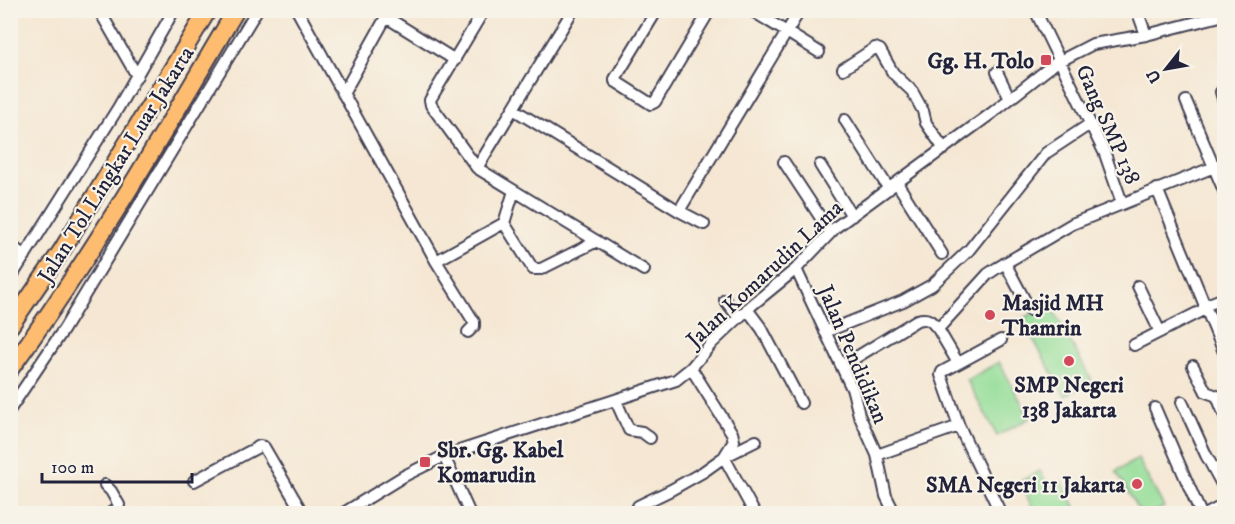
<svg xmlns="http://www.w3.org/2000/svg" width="1235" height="524" font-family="'IM FELL DW Pica',serif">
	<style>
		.green { fill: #95de99; stroke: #5c806a; stroke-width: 1.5 }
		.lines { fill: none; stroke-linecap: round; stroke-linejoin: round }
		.minor-casing { stroke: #424052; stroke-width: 14 }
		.highway-casing { stroke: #424052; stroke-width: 20 }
		.minor { stroke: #fff; stroke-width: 10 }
		.highway { stroke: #febc70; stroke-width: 16 }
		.poi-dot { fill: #d1495b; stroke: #f7f3e8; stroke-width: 2 }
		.labels { text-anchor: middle; stroke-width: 4.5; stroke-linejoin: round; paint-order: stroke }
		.poi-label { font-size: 22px; font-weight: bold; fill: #22223b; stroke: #f7f3e8; text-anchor: end }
		.street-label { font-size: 22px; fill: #22223b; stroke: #f7f3e8 }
	</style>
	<rect width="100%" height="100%" fill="#f7f3e8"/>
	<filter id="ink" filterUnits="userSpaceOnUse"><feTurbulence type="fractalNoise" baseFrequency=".0167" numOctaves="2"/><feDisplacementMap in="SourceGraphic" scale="12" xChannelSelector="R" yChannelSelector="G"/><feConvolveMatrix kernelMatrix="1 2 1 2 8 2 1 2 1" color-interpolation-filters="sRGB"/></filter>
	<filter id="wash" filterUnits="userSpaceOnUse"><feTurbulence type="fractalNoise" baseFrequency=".008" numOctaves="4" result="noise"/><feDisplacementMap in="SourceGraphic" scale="24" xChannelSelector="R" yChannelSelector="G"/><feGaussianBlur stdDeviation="1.35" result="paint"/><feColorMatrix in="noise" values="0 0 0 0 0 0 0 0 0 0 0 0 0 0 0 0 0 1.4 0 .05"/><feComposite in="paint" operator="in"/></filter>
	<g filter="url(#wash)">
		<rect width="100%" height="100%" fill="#f5e7d3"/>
		<path class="green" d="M1050,304L1092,381L1065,396L1022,319Z
			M999,362L1030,418L997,436L967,380Z
			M1138,459L1164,507L1152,513H1140L1116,471Z
			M1040,471L1049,488L1061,481L1077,510L1072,513H1036L1019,482Z"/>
	</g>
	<g filter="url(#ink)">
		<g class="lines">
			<g class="minor-casing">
				<path id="minor" d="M99,10L137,76
					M297,10L436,261L474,322V326L468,332
					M573,10L477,168L644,270
					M657,10L615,79V81L651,104L655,102L710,10
					M751,10L819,52
					M1035,10L1105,154L1122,203
					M1137,10L1146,35
					M386,17L455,60
					M843,69L875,48L880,50L893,73L912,91L923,111L926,123L944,149
					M997,72L1010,99
					M1221,92L1224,102
					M343,94L390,10
					M1186,101L1224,191
					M513,109L679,211L800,10
					M845,120L889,189
					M784,162L830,232
					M820,165L852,216
					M477,168L431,105L430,100L484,10
					M897,183L942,254
					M1157,189L1224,352
					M679,211L704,224
					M504,223L533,269H541L597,241
					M10,245L25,256
					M436,261L504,223L514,191
					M1005,263L1030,310
					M796,269L853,391L859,415L877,455L886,496L895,514
					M10,279L118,108L174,10
					M1138,286L1160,332
					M725,300L739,318
					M1204,306L1224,298
					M747,309L762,329L801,403
					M938,329L958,363
					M825,332L903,301L932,285L969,250L1046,153L1090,124
					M1001,340L942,372L941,375L959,426L1001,514
					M1134,345L1205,309
					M842,366L917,320C929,317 931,321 938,329L988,274L997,268L1072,224L1224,163
					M1193,366L1206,392L1217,396L1224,414
					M691,368L732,433L734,441L724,457L755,514
					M616,401L629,430L642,432L650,438
					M1182,402L1206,455L1224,488
					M1155,408L1201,514
					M10,409L64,329L257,10
					M877,455L959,426
					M444,456L470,514
					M194,481L260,446L264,447L303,514
					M105,485L111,491L119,505L117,509L109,514
					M638,506L671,490L703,472L724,457L756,441
					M342,514L404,476L444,456L676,380L691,368L712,343L752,305L796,269L836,227L992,113L1054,64L1093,44L1146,35L1224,15
					M1207,514L1224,505"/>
			</g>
			<g class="highway-casing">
				<path id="highway" d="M10,326L62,250L208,10
					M10,369C93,255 164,132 236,10"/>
			</g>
			<use href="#minor" class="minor"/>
			<use href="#highway" class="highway"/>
		</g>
	</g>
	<g class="poi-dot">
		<rect x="1040" y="54" width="12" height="12" rx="3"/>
		<circle cx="990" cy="315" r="6"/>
		<circle cx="1069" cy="361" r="6"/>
		<rect x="419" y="456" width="12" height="12" rx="3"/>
		<circle cx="1137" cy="484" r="6"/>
	</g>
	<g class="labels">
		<g class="poi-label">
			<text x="1034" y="68">Gg. H. Tolo</text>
			<text x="1002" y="310" text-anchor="start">Masjid MH<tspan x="1002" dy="25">Thamrin</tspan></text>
			<text x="1069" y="392" text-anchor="middle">SMP Negeri<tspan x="1069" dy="25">138 Jakarta</tspan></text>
			<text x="437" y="457" text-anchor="start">Sbr. Gg. Kabel<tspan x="437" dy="25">Komarudin</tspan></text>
			<text x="1125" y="492">SMA Negeri 11 Jakarta</text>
		</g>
		<g class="street-label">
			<text transform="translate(1109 124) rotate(66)" y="8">Gang SMP 138</text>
			<text transform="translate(115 164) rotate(-58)" y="8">Jalan Tol Lingkar Luar Jakarta</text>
			<text transform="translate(764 273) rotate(-43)" y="8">Jalan Komarudin Lama</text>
			<text transform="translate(854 354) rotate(67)" y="8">Jalan Pendidikan</text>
		</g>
	</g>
	<rect width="1235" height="524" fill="none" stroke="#f7f3e8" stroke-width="36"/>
	<g transform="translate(1166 69) rotate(239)" stroke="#f7f3e8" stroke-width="4.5" paint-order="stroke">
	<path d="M0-4.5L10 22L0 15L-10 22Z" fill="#22223b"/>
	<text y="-9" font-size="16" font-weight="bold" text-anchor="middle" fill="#22223b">U</text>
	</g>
	<path d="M42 473v9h150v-9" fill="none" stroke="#22223b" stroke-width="3"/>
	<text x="51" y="473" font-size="18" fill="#22223b" stroke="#f7f3e8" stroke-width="4.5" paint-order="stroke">100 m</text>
</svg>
